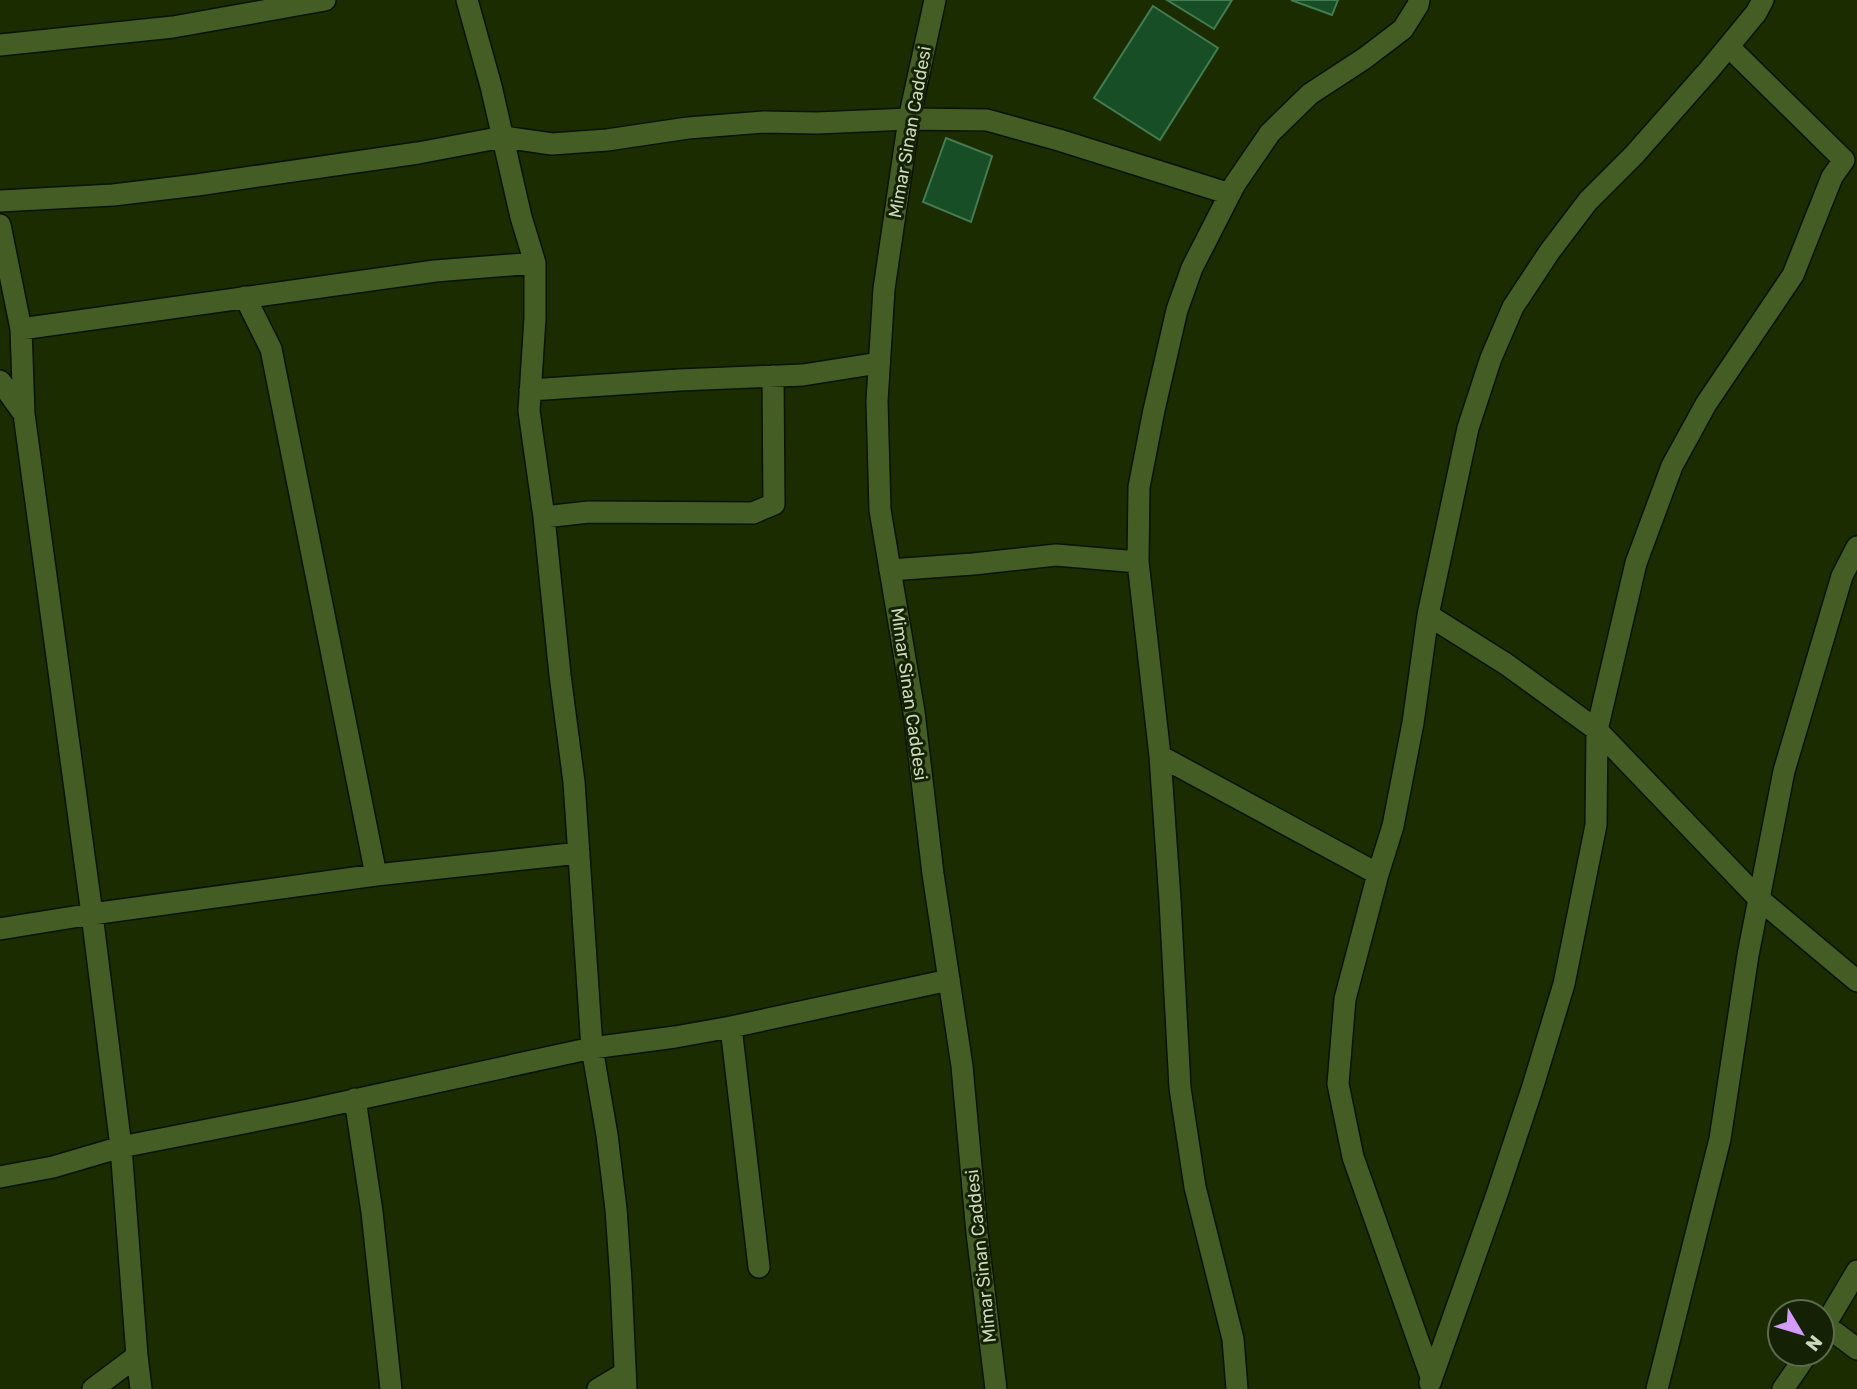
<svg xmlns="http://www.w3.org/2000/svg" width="1857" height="1389" font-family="Rubik,sans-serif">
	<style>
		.building { fill: #174e26; stroke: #457b51; stroke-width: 2 }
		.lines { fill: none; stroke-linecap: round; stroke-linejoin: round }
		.street-casing { stroke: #081300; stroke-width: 24 }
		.secondary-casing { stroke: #081300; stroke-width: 24 }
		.street { stroke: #445d25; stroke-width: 21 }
		.secondary { stroke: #445d25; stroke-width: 21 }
		.labels { text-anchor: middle; stroke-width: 6; stroke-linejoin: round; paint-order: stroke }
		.street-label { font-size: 18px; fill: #c9d9ba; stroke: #142104 }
	</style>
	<rect width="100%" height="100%" fill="#1b2c01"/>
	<path class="building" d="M1167,0H1232L1214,29Z
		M1291,0H1338L1332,15Z
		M1153,6L1218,48L1160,140L1094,98Z
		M946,138L992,156L971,222L923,202Z"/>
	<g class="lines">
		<g class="street-casing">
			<path id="street" d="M467,0L491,86L521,217L535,263V318L529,411L544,517L560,675L574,782L592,1048L607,1135L616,1209L621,1281L626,1389
				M0,45L173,27L325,0
				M0,201L113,195L197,185L418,153L503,137L552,144L607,140L688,128L764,122L817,123L909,119L987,120L1059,140L1230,194
				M0,225L21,329L24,414L92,914L121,1147L53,1167L0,1177
				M245,297L271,349L376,875
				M21,329L435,271L535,263
				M0,381L24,414
				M530,390L679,380L803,375L879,363
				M544,517L589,512L753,513L774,504L773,376
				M890,570L973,564L1056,555L1138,562
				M1428,615L1506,664L1597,730L1758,898L1857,981
				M1160,756L1378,874
				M0,929L92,914L376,875L579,853
				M731,1027L759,1267
				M355,1099L372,1212L391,1389
				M1825,1325L1857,1349
				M1822,1330L1857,1271
				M1431,1377L1353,1157L1338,1084L1345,999L1378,874L1393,826L1413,723L1428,615L1468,428L1491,358L1513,307L1550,251L1588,201L1634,155L1709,70L1756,13L1763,0
				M1430,1383L1497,1194L1532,1089L1564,984L1596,825L1597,730L1636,563L1672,466L1706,404L1793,275L1832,177L1844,160L1729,47
				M93,1389L137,1356
				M141,1389L137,1356L121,1147L299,1112L592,1048L675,1037L731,1027L949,980
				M598,1389L625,1373
				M1237,1389L1233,1339L1195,1187L1180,1088L1170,900L1160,756L1138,562L1139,487L1154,410L1177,310L1192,268L1235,184L1270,133L1310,94L1365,58L1403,29L1418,5L1419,0
				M1657,1389L1720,1139L1748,955L1784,771L1842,576L1857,547
				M1783,1389L1807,1354"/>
		</g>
		<g class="secondary-casing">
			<path id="secondary" d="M935,0L909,119L884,289L877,401L880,510L914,712L933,874L962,1066L977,1233L996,1389"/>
		</g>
		<use href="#street" class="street"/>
		<use href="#secondary" class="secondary"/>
	</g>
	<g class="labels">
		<g class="street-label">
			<text transform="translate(910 132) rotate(-80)" y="6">Mimar Sinan Caddesi</text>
			<text transform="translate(909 694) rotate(82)" y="6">Mimar Sinan Caddesi</text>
			<text transform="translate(981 1256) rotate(-96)" y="6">Mimar Sinan Caddesi</text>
		</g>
	</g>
	<g transform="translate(1801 1333) rotate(128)"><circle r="33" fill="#142104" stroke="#5c6b4d" stroke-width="2"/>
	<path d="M0-5L12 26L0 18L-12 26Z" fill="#d39cfc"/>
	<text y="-10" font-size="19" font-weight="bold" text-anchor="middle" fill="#c9d9ba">N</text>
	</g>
</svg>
